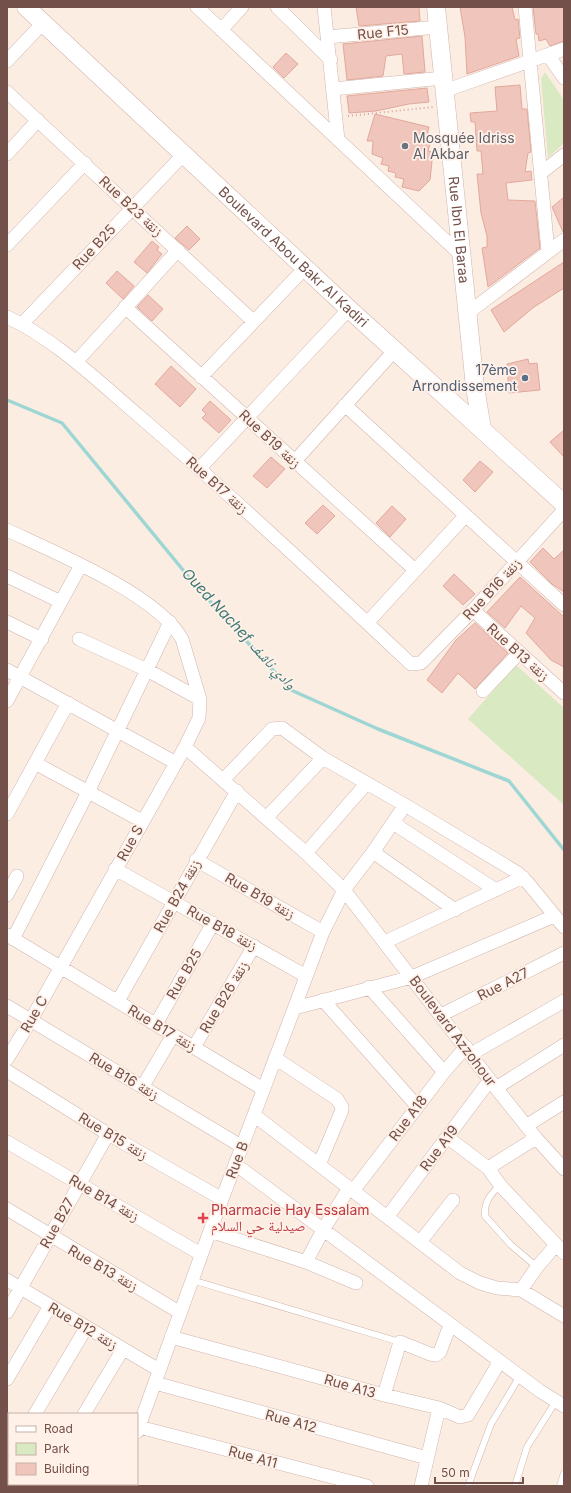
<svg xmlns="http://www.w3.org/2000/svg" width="571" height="1493" font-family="Inter,'Noto Naskh Arabic',sans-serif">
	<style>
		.green { fill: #d9e9c2 }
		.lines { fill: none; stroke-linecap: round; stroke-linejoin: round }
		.stream { stroke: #9ed6d3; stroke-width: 3.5 }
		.building { fill: #f0c5bb; stroke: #e3a89c }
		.lane-casing { stroke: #cfb5ad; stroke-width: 7 }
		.street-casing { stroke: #cfb5ad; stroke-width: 14 }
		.secondary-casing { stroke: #d1b3aa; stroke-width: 19 }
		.path { stroke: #d5a89e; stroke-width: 2; stroke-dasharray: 1 3; stroke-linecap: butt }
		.lane { stroke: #fff; stroke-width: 6 }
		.street { stroke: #fff; stroke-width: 13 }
		.secondary { stroke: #fff; stroke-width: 18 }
		.worship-dot { fill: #6b7280; stroke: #fff1e8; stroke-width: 1.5 }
		.service-dot { fill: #5c6f8a; stroke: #fff1e8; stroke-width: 1.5 }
		.health-dot { fill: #e0444e; stroke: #fff1e8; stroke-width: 1.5 }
		.labels { text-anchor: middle; stroke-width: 3.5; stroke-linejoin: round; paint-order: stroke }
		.street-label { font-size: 14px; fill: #735049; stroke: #fff1e8 }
		.worship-label { font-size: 14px; fill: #5b616d; stroke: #fff1e8; text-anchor: start }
		.service-label { font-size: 14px; fill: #4e5e75; stroke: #fff1e8; text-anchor: end }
		.health-label { font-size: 14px; fill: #be3a42; stroke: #fff1e8; text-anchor: start }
		.water-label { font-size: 15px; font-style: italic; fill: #3e7876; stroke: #fff1e8 }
	</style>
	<rect width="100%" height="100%" fill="#fcede3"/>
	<path class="green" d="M545,72L564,100V143L548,158L541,79Z
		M516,665L564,708V805L468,719Z"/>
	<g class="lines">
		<path class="stream" d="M7,400L62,423L197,587L291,690L378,729L509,781L564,850"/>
	</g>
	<path class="building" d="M356,7H419L420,21L359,26Z
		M460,7H512L515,20L518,19L520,38L516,39L519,56L467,74L465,37Z
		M533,7H564V41L550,46L546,39L539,41L538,34H536Z
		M422,36L425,72L404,74L402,54L386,56L383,76L347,80L343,44Z
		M286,53L298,64L284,78L273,67Z
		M520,85L522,109H527L531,152L528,153L525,172L531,171L532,180L506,183L508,200L535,201L540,248L488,287L482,248L487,247V236L481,213L477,174H483L481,151H477L475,122H471L470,113L497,111L495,87Z
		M427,88L429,102L409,104L376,111L349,113L347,96Z
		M375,114L429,127L426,140L431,141L428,151L433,152L430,180L419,191L402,187L404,179L395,177L396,173L388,171L389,166L381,164L383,158L372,154L373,141H367Z
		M564,197V232H563L552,207Z
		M187,226L200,239L189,250L175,238Z
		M152,241L159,247L157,250L162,254L147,273L134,262Z
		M564,262V288L534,307L504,332L491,310Z
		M117,271L134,286L123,299L106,283Z
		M148,295L163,309L152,321L137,307Z
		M528,359L529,364L537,363L540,390L509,393L507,364Z
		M171,366L196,389L180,407L155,384Z
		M210,401L231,420L219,433L202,418L206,414L202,410Z
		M564,430V457L550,442Z
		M271,457L285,469L267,488L253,476Z
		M480,461L493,472L475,492L463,480Z
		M323,505L335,516L317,534L305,523Z
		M392,506L406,519L390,537L376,523Z
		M543,548L554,559L564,550V592L552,584L530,562Z
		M454,574L475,594L463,605L443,586Z
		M520,577L564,617V667L551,660L526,633L535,618L521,606L505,628L487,612Z
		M475,623L508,653L475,689L458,673L442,693L427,680L456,640Z"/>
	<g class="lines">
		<g class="lane-casing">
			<path id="lane" d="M500,1185C490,1195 484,1202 485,1216L511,1245L537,1267
				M192,1280L400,1342
				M468,1486L491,1424L520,1376
				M515,1486L527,1447L556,1401
				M560,1486L564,1473"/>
		</g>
		<g class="street-casing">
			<path id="street" d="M197,7L461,255
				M277,7L331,60
				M324,7L338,140
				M525,7L548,252
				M221,30L242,7
				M327,37L438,27
				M548,55L564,78
				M7,61L43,23
				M333,89L443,78
				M444,91L564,49
				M7,92L253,321
				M7,154L38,120
				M541,173L564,155
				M7,245L85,163
				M125,307L415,570
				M468,313L564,240
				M7,317C55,339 99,382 139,416C232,496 322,580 411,664L421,663L473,610L564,510
				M22,324L184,154
				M76,362L178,250
				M201,377L305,268
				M345,405L564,605
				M294,462L395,350
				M200,468L349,309
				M7,530C54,552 158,595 182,639L200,699L199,718L185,747L31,1020L7,1059
				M7,576L61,602
				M473,610L564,693
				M7,622L42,639
				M367,623L466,515
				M79,639L147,670L200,699
				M7,670L176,763
				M483,691L519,653
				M7,701L81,565
				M185,747L306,853L344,890L496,1088L536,1138L564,1169
				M35,763L142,821
				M224,779L272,729L282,728L323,758L405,805L518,873L528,883L564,927
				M7,814L68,703
				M266,818L323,758
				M393,823L496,890
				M373,852L455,910
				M306,853L366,784
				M196,860L323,932
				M115,869L306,976
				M7,895L17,876
				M7,935L263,1089
				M13,939L88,792L170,622
				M385,942L523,877
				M369,987L444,1072
				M323,1000L417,1106
				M118,1001L237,791
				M7,1006L241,1146
				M295,1008L412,977L554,916
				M441,1015L564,953
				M156,1024L213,923
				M194,1047L254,946
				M471,1054L564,1001
				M275,1058L337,1099L342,1107V1110L319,1165
				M7,1071L108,1134L222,1199
				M143,1086L173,1035
				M496,1088L564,1045
				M254,1115L460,1273L480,1283L497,1288L521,1290L564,1316
				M526,1126L564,1102
				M447,1137L488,1168L500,1185L564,1253
				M7,1142L201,1254
				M235,1164L540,1391L564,1406
				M488,1168L536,1138
				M353,1191L444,1072L466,1047
				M7,1209L179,1312
				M388,1216L490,1080
				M210,1231L306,1262L356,1283
				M420,1242L453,1200
				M306,1262L323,1230L349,1188
				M7,1280L159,1370
				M521,1290L537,1267L556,1245
				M7,1312L108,1134
				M171,1337L384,1395L439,1408L460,1417L468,1415L500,1361
				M7,1379L50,1306
				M155,1383L427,1458
				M384,1395L400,1342L430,1354L436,1355L440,1352L450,1325
				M35,1414L86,1328
				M84,1414L123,1349
				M139,1427L367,1486
				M137,1432L210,1231L323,932L344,890L373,852L405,805
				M7,1460L9,1457
				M7,1470L9,1471
				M30,1484L34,1486
				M115,1486L116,1484
				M421,1486L439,1408"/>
		</g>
		<g class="secondary-casing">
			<g id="secondary">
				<path id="s1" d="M26,7L349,309L564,504"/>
				<path id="s2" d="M436,7L475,387L482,429"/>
			</g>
		</g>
		<path class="path" d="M348,116L433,107"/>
		<use href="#lane" class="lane"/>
		<use href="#street" class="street"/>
		<use href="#secondary" class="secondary"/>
	</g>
	<circle class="worship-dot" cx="405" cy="146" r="4"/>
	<circle class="service-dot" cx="525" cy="378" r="4"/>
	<path class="health-dot" d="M201 1212h4v4h4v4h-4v4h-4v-4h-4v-4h4z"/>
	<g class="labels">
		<g class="street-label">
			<text transform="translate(383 32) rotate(-6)" y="5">Rue F15</text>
			<text transform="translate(131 206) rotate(43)" y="5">Rue B23 زنقة</text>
			<text dy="5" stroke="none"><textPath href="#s2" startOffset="224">Rue Ibn El Baraa</textPath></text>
			<text transform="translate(94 247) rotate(-47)" y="5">Rue B25</text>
			<text dy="5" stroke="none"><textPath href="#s1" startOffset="366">Boulevard Abou Bakr Al Kadiri</textPath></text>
			<text transform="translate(270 439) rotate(43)" y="5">Rue B19 زنقة</text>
			<text transform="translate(217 485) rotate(42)" y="5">Rue B17 زنقة</text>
			<text transform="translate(492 589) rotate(-47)" y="5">Rue B16 زنقة</text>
			<text transform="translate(518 652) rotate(42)" y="5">Rue B13 زنقة</text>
			<text transform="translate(130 843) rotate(-61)" y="5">Rue S</text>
			<text transform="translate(177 896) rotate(-61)" y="5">Rue B24 زنقة</text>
			<text transform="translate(260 896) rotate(30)" y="5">Rue B19 زنقة</text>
			<text transform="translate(222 928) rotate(29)" y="5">Rue B18 زنقة</text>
			<text transform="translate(184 974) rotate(-60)" y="5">Rue B25</text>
			<text transform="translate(503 984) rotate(-27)" y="5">Rue A27</text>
			<text transform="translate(224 997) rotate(-59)" y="5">Rue B26 زنقة</text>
			<text transform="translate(34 1014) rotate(-60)" y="5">Rue C</text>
			<text transform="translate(162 1028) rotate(31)" y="5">Rue B17 زنقة</text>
			<text transform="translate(453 1031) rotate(53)" y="5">Boulevard Azzohour</text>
			<text transform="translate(124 1076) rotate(31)" y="5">Rue B16 زنقة</text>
			<text transform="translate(408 1118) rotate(-53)" y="5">Rue A18</text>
			<text transform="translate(113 1136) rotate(31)" y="5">Rue B15 زنقة</text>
			<text transform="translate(439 1148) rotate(-53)" y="5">Rue A19</text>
			<text transform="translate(237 1160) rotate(-69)" y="5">Rue B</text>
			<text transform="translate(104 1198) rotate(30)" y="5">Rue B14 زنقة</text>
			<text transform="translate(57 1223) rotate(-61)" y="5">Rue B27</text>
			<text transform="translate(103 1268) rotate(30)" y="5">Rue B13 زنقة</text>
			<text transform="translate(83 1326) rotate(31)" y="5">Rue B12 زنقة</text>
			<text transform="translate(350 1386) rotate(16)" y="5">Rue A13</text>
			<text transform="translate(291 1421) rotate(15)" y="5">Rue A12</text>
			<text transform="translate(253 1457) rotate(15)" y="5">Rue A11</text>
		</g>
		<g class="worship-label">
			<text x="413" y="143">Mosquée Idriss<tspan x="413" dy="16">Al Akbar</tspan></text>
		</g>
		<g class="service-label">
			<text x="517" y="375">17ème<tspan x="517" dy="16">Arrondissement</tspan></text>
		</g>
		<g class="health-label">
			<text x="211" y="1215">Pharmacie Hay Essalam<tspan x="211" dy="16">صيدلية حي السلام</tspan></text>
		</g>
		<g class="water-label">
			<text transform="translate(239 629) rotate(47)" y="5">Oued Nachef وادي ناشف</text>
		</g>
	</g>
	<rect width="571" height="1493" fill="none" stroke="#735049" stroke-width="16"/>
	<rect x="8" y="1413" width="130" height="72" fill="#fff1e8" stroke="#c7b1a8"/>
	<rect x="16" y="1426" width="20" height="6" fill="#ffffff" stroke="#c7b1a8"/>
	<text x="44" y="1433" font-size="12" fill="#735049">Road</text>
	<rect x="16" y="1443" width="20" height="12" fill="#d9e9c2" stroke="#c7b1a8"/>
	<text x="44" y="1453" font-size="12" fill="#735049">Park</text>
	<rect x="16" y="1463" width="20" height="12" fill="#f0c5bb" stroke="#c7b1a8"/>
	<text x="44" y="1473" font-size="12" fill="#735049">Building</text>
	<path d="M435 1477v6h88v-6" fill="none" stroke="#735049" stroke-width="2"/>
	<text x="441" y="1477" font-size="12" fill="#735049" stroke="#fff1e8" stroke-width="3" paint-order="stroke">50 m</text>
</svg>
